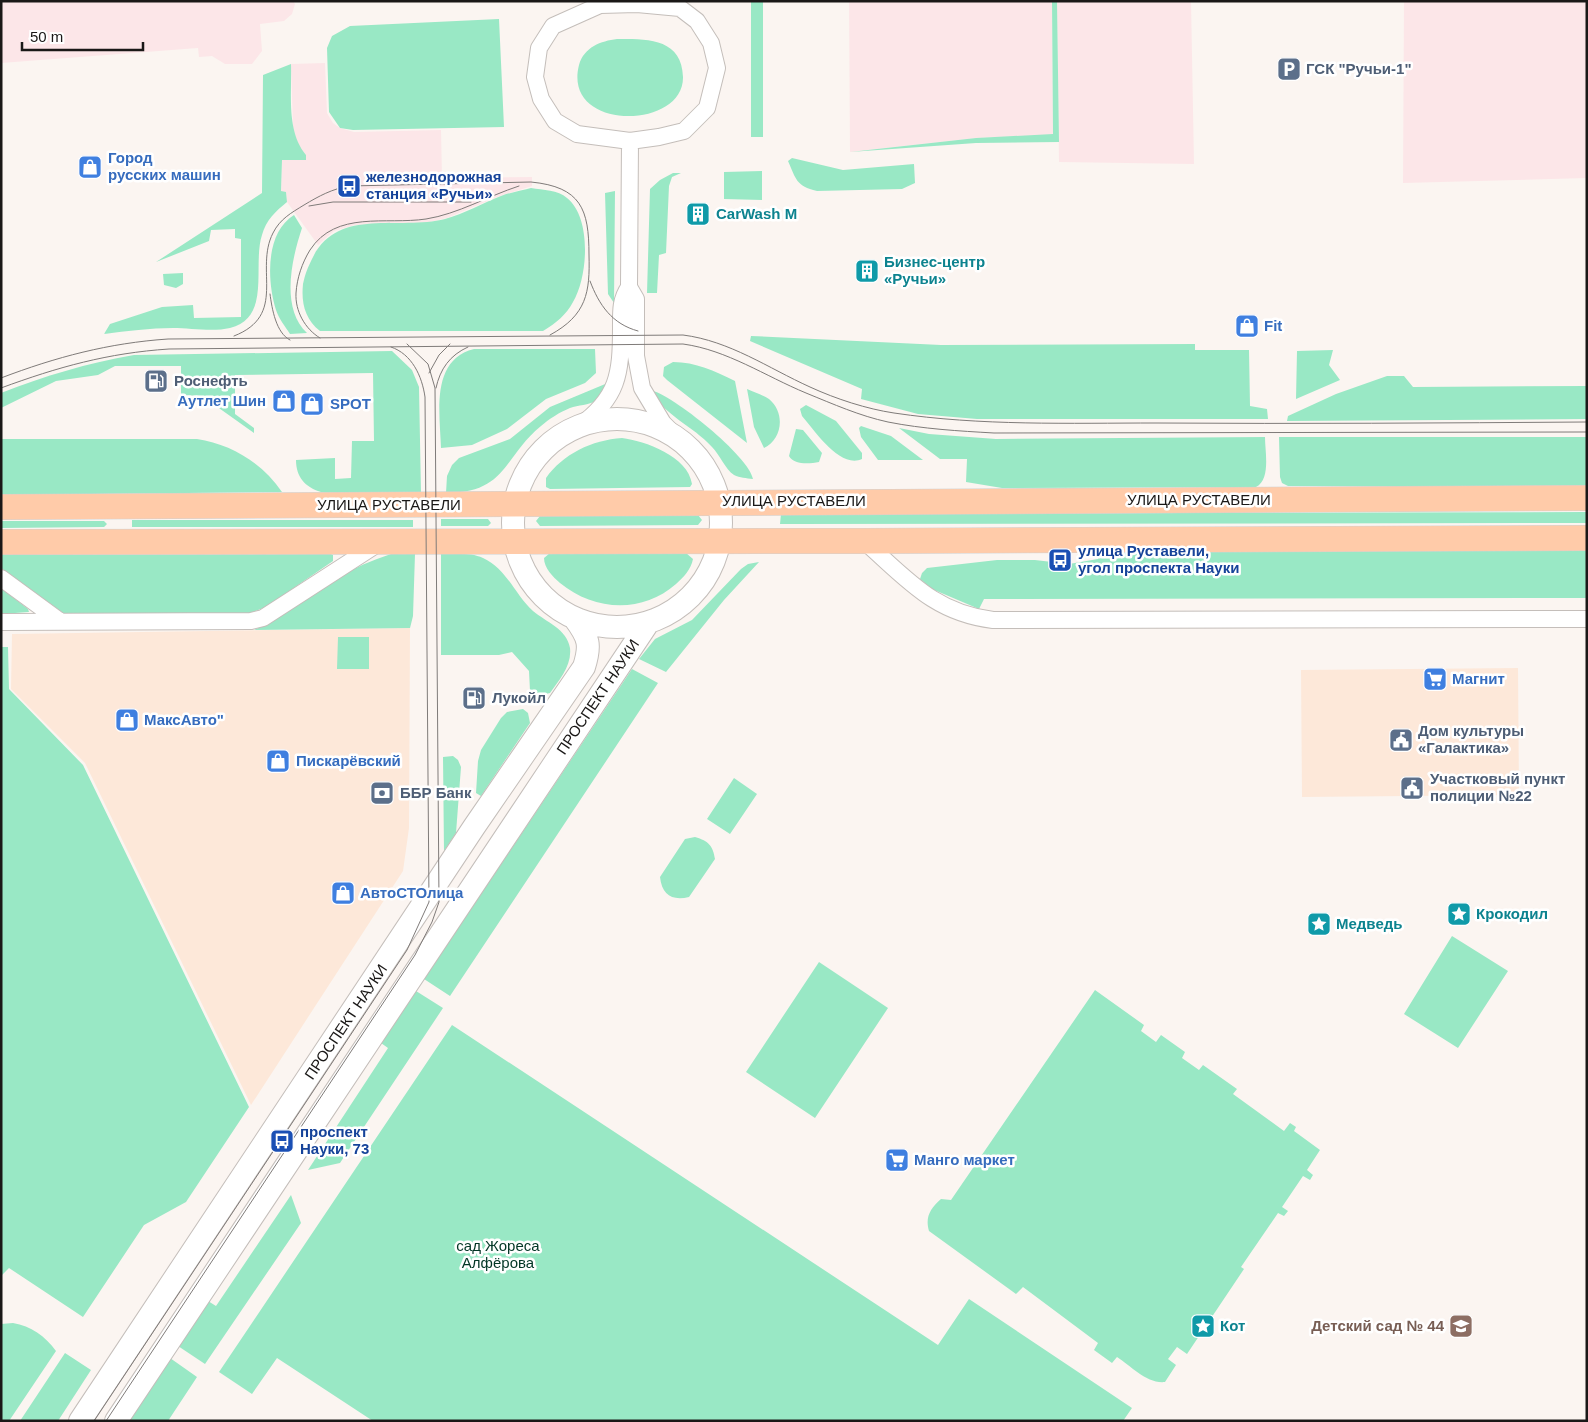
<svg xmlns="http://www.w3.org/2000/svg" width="1588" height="1422" font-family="Arial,sans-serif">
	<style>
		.commercial { fill: #fde8d9 }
		.industrial { fill: #fce6e8 }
		.green { fill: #99e8c5 }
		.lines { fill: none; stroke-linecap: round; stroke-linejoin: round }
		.street-casing { stroke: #c4beba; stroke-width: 18 }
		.secondary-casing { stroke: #c4beba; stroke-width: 24 }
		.primary-casing { stroke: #d1d1d1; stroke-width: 26 }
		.street { stroke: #fff; stroke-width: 16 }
		.secondary { stroke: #fff; stroke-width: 22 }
		.primary { stroke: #ffcba9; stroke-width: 25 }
		.tram { stroke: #7f7b79; stroke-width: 1 }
		.labels { text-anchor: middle; stroke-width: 5; stroke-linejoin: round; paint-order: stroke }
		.service-label { font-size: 15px; font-weight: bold; fill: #4e5e75; stroke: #fff; text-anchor: start }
		.shop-label { font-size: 15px; font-weight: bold; fill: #366cbe; stroke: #fff; text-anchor: start }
		.transit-label { font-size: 15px; font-weight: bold; fill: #164399; stroke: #fff; text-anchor: start }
		.culture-label { font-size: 15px; font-weight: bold; fill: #0d838f; stroke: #fff; text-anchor: start }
		.street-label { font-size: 15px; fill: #1a1817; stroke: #fff }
		.park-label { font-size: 15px; fill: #023625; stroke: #fff }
		.education-label { font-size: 15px; font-weight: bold; fill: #785e54; stroke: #fff; text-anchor: end }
	</style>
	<rect width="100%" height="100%" fill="#fbf5f1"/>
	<path class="commercial" d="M410,628L409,828L403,871L251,1105L85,763L11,689L12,634Z
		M1518,668L1519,795L1302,797L1301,670Z"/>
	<path class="industrial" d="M1,1H293L295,4L292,14L284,21L260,24L262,51L252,64H225L212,56L199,57L198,48L1,63Z
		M849,1H1052L1053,135L976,138L850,152Z
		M1057,1H1191L1194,164L1059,162Z
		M1404,1H1587V178L1403,183Z
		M325,63L327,113L333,123L340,128L354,132L441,130L442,178L532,177V186L497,197L447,218L426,223L355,225L334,231L318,245L287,202L286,192H281L282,160H306V155L298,145L293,128L291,64Z"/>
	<path class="green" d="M751,1H763V137H751Z
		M1052,1H1057L1059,142L976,143L850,152L976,138L1053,134Z
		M499,19L504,127L353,130L340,128L329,112L327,48L332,36L350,26Z
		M617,39C647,39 682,38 683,77C684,130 562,132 579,65C584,47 601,41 617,39Z
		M291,64C292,94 286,131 306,155V160H282L281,191L286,192L287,202C276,211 266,220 262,235C252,265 272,318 230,328C213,332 190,328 173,328C150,328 127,331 104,334L110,324L162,307L193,305L194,318L241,317V239L235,238V229L211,230L209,241L156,262L262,193L263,75Z
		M792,158L843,170L914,164L915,183L902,189L817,191C796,186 796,179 788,161Z
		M762,171V200L724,199V172Z
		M673,173H681L672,177L669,186L666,253L659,255L657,293H647L650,189L660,180Z
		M531,188C543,190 558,190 567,198C592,218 588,277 573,302C566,315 556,323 543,331H320C305,319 301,303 303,284C305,274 308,267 312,259C337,206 398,231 445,219C464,214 483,203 501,196C511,192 521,191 531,188Z
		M615,191L614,303L608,294L605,193Z
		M294,215L302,228C292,258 280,308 307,333L290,334C285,326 279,319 276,310C267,281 265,233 294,215Z
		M183,273V284L176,288L164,285L163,274Z
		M751,336L941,345L1195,344V350H1249L1250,406L1267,409L1268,419H977L918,414L861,399L862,389L750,341Z
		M474,349H595L596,373L585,383L546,399L507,429L472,445L441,448C440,414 430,360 474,349Z
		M1333,350L1329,365L1340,380L1296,399L1297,351Z
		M392,351L412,370L419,387L421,494L321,492C305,487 296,477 296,460L335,458V479L351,478L352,441H374L373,373L235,375V414L254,428V433L202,396L181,395V366H115L98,375L56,381L1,408V393C45,376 87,363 134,355Z
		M673,362C696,362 714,371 735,381L747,443L667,380L663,376L664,367Z
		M1387,376H1404L1413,387L1587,386V419L1287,421L1288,416L1336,394Z
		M610,382C606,388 602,397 596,401C589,405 578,405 570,408C560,412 549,419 541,426C503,457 507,493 446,493L447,476L452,465L459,458L510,439L550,407Z
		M747,389C754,392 763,395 769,399C786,413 782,440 764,448L754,427Z
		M650,390C672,394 750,457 753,479C746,478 740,478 734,475C725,469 720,455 712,447C692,425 666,417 650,390Z
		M806,405L836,421L862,453V459C840,469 815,431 802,416L800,409Z
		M861,426L891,436L923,460H878L861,437L859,428Z
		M899,428L929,434L996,439L1265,437C1265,452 1271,479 1256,487L1002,488L966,482L967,459H940Z
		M796,429L803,430L822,453L819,462C809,464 794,465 789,456Z
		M1279,437H1587V486H1288L1282,483L1280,477Z
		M622,438C645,441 688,456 692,484L690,487L550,489L546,487V478C563,454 592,440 622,438Z
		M1,439H197C231,444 262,463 282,492L1,495Z
		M1587,512V523L780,524L781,514Z
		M698,515L702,520L698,525L540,526L536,521L540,516Z
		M441,519H488L491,523L488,526H441Z
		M132,520H413V527H132Z
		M1,521H104L107,524L104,527L1,528Z
		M1587,550V598L984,599L979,609L932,589L920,579L922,573L927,568L997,560H1035L1069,564L1098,559L1099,551Z
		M550,553H686L693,559C691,569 684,577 676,584C642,614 594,611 560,583C553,577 544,568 544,558Z
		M331,554L333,555V561L266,607L250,613H63L1,568V555Z
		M391,554H415L413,616L410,628L254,630C284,618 309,595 337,578C354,568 372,560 391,554Z
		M441,554C454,554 471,552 483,558C507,569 515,595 533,611C546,622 567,629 570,648C572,666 559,680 550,693L537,696L530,691L529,671L512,652L499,655H441Z
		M759,562L724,600L666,672L639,659L655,639L692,620L741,569L748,564Z
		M1,588L28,609L29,612L1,614Z
		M338,637H369V669H337Z
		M1,647H8L9,689L83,765L249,1107L186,1202L144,1225L83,1317L9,1268L1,1276Z
		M632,669L658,683L450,996L424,979Z
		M523,709L528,713L530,723L481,796L476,793L478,761L481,750L501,718L507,712Z
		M453,756L458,760L461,767L456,833L444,851L443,757Z
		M734,778L757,794L730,834L707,819Z
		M695,837C709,841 713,846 715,859L689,897C672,901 662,895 660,877L685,839Z
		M1452,936L1508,971L1458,1048L1404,1014Z
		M819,962L888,1008L815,1118L746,1072Z
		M1095,990L1144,1025L1141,1031L1156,1042L1161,1035L1185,1052L1182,1058L1199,1070L1203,1065L1237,1089L1233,1094L1284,1131L1290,1123L1296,1127L1294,1131L1320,1150L1307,1170L1313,1175L1310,1180L1303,1176L1282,1207L1288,1211L1284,1216L1278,1213L1241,1267L1244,1269L1187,1354L1177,1347L1168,1359L1176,1365L1165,1382C1147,1384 1131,1366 1117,1357L1112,1363L1094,1350L1098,1343L1023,1287L1016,1294L929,1231C925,1217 930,1209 941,1199L951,1200Z
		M416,991L443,1008L340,1163L308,1170L388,1048L381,1043Z
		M452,1025L938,1345L969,1299L1132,1408L1123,1421H373L277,1358L252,1394L219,1372Z
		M291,1195L301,1223L205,1364L178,1346L208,1301L216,1306Z
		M13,1323C31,1326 45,1336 56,1351L9,1421H1V1324Z
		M65,1353L91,1370L58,1421H20Z
		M170,1358L197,1377L168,1421H128Z"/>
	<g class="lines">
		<g class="street-casing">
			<path id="street" d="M637,4L680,8L697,21L711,43L717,68L707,108L684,131L659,137L630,141L577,134L555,121L541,99L535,77L539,48L553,26L600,5Z
				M629,287L636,299V356L642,388L663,423L676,436
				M579,426C618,398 621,374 621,328C621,312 620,300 629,287L630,141
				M864,541C907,579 934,613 993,620L1587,619
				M1,578L61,622
				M1,622L251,621L263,618L379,543"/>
		</g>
		<g class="secondary-casing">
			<path id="secondary" d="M513 523a104 104 0 1 1 208 0a104 104 0 1 1-208 0Z
				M80,1421L474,827L584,667C591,645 589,638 575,619
				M116,1421L648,623"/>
		</g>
		<g class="primary-casing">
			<path id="primary" d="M1,507L1587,498
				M1,542L864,541L1587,538"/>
		</g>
		<use href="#street" class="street"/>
		<use href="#secondary" class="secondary"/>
		<use href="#primary" class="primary"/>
		<path class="tram" d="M309,206L333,202H471
			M590,281C599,305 612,324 638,331
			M270,294C272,309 276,333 290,340
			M234,336C288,315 254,270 273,233C280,219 291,213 304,205C319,196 332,189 349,186L531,182C581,187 589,209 589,255C590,292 587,315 550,335
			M320,338C305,329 295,311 296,293C297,278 302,263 310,250C336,210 386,225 426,219C458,214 488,196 519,186
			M429,373L439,355L450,344
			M1,378C56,357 109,343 168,339L683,335C730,341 768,368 810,387C836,399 867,409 894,413C981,426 1069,423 1157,423C1300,424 1443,423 1587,422
			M1,388C58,367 108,353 169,349L683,344C727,350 765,376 806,393C833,404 860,416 888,422C923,429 959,431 994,433L1587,432
			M436,388C440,369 450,355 468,347
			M94,1421L407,950L429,902L425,397C422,376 412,354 391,347
			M106,1421L415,955L432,922L439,902L435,388L428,364L407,344"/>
	</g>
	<defs>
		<g id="parking-square" transform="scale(1.25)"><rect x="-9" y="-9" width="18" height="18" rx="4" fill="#5c6f8a" stroke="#fff"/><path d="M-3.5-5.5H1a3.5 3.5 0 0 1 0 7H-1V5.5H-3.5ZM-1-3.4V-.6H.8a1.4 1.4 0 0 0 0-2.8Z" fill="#fff"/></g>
		<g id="shop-square" transform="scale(1.25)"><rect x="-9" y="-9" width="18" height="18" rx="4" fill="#3f7fe0" stroke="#fff"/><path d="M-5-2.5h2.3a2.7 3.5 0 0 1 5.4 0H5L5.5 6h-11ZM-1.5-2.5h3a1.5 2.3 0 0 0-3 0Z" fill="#fff"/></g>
		<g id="bus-square" transform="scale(1.25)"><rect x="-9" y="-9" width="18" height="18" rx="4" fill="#1a4fb4" stroke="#fff"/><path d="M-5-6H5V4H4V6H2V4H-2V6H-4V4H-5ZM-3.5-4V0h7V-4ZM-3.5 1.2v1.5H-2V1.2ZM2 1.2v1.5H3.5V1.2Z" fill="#fff"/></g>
		<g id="building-square" transform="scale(1.25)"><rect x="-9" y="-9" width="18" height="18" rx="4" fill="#0f9aa8" stroke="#fff"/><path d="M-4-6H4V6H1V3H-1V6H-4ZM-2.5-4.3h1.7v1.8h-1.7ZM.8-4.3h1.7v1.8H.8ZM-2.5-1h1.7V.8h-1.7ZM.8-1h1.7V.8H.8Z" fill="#fff"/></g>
		<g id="fuel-square" transform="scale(1.25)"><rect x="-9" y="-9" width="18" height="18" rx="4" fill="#5c6f8a" stroke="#fff"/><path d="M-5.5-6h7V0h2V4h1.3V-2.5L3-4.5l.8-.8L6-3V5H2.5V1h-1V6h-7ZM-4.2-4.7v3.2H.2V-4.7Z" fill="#fff"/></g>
		<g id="supermarket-square" transform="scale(1.25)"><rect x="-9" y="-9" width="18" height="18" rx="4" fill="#3f7fe0" stroke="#fff"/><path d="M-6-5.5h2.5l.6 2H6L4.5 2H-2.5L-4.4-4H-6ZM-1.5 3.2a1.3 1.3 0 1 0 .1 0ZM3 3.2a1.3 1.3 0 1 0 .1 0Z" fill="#fff"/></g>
		<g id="civic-square" transform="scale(1.25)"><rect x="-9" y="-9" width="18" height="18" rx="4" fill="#5c6f8a" stroke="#fff"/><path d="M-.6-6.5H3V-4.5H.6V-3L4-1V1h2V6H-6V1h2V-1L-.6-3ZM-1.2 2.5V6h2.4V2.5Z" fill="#fff"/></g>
		<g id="bank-square" transform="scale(1.25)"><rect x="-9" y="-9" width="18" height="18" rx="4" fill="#5c6f8a" stroke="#fff"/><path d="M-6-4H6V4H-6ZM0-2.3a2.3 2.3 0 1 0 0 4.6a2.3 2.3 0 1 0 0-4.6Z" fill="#fff"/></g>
		<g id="sight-square" transform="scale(1.25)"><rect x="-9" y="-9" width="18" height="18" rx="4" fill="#0f9aa8" stroke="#fff"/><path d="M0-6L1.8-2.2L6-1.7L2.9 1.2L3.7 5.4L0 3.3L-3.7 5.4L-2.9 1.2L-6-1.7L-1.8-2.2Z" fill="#fff"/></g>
		<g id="school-square" transform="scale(1.25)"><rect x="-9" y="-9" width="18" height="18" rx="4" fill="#8d6e63" stroke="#fff"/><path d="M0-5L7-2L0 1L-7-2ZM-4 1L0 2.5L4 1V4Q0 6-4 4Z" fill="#fff"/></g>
	</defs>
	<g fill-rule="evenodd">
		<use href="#parking-square" x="1289" y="69"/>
		<use href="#shop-square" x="90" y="167"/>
		<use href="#bus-square" x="349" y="186"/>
		<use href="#building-square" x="698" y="214"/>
		<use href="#building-square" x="867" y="271"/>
		<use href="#shop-square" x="1247" y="326"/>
		<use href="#fuel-square" x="156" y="381"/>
		<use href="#shop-square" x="284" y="401"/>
		<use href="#shop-square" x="312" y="404"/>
		<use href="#bus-square" x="1060" y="560"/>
		<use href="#supermarket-square" x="1435" y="679"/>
		<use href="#fuel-square" x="474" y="698"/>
		<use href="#shop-square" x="127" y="720"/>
		<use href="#civic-square" x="1401" y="740"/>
		<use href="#shop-square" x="278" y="761"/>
		<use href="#civic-square" x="1412" y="788"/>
		<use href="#bank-square" x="382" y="793"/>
		<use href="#shop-square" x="343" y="893"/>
		<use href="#sight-square" x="1459" y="914"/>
		<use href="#sight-square" x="1319" y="924"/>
		<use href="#bus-square" x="282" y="1141"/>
		<use href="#supermarket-square" x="897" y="1160"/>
		<use href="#sight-square" x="1203" y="1326"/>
		<use href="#school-square" x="1461" y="1326"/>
	</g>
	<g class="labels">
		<g class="service-label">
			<text x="1306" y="74">ГСК "Ручьи-1"</text>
			<text x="174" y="386">Роснефть</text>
			<text x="492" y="703">Лукойл</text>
			<text x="1418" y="736">Дом культуры<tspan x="1418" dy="17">«Галактика»</tspan></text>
			<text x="1430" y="784">Участковый пункт<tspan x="1430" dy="17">полиции №22</tspan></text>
			<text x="400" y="798">ББР Банк</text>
		</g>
		<g class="shop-label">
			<text x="108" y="163">Город<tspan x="108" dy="17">русских машин</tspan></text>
			<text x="1264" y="331">Fit</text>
			<text x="266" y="406" text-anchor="end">Аутлет Шин</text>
			<text x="330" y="409">SPOT</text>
			<text x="1452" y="684">Магнит</text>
			<text x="144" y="725">МаксАвто"</text>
			<text x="296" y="766">Пискарёвский</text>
			<text x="360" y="898">АвтоСТОлица</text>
			<text x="914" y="1165">Манго маркет</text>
		</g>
		<g class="transit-label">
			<text x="366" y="182">железнодорожная<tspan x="366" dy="17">станция «Ручьи»</tspan></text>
			<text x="1078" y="556">улица Руставели,<tspan x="1078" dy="17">угол проспекта Науки</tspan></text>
			<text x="300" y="1137">проспект<tspan x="300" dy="17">Науки, 73</tspan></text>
		</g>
		<g class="culture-label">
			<text x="716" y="219">CarWash M</text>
			<text x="884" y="267">Бизнес-центр<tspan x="884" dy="17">«Ручьи»</tspan></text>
			<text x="1476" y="919">Крокодил</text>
			<text x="1336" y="929">Медведь</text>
			<text x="1220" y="1331">Кот</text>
		</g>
		<g class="street-label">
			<text x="1199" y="505">УЛИЦА РУСТАВЕЛИ</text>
			<text x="794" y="506">УЛИЦА РУСТАВЕЛИ</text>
			<text x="389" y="510">УЛИЦА РУСТАВЕЛИ</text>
			<text transform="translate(598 697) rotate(-56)" y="5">ПРОСПЕКТ НАУКИ</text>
			<text transform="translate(346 1022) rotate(-56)" y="5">ПРОСПЕКТ НАУКИ</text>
		</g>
		<g class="park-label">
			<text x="498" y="1251">сад Жореса<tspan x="498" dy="17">Алфёрова</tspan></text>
		</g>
		<g class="education-label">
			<text x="1444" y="1331">Детский сад № 44</text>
		</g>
	</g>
	<rect width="1588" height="1422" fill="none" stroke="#1a1817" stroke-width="5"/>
	<path d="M22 42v8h121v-8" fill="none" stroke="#1a1817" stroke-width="2.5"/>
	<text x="30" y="42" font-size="15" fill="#1a1817" stroke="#ffffff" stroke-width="4" paint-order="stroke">50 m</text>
</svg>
